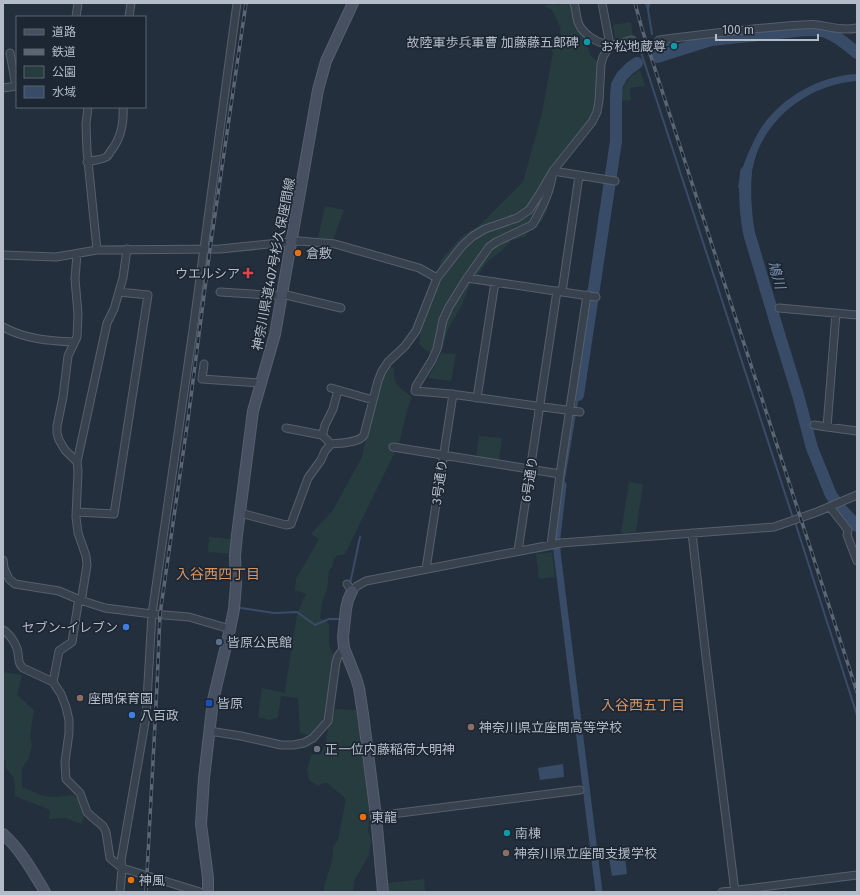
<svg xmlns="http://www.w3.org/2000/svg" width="860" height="895" font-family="'Fira Sans','Noto Sans JP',sans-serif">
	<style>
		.green { fill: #263c3f }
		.water { fill: #394c67 }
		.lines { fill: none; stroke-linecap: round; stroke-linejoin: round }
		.stream { stroke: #394c67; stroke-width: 2 }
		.canal { stroke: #394c67; stroke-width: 7 }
		.river { stroke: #394c67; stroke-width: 12 }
		.street-casing { stroke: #565f6c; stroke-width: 9 }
		.secondary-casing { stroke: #565f6c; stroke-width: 12 }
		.street { stroke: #38414e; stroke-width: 7 }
		.secondary { stroke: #465061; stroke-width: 10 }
		.rail-casing { stroke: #5a6575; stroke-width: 3.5 }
		.rail { stroke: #1d2633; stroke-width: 2; stroke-dasharray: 6; stroke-linecap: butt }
		.culture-dot { fill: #0f9aa8; stroke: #1d2633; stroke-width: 1.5 }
		.food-dot { fill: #e8710a; stroke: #1d2633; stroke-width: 1.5 }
		.health-dot { fill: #e0444e; stroke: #1d2633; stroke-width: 1.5 }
		.shop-dot { fill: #3f7fe0; stroke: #1d2633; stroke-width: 1.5 }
		.service-dot { fill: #5c6f8a; stroke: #1d2633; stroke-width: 1.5 }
		.education-dot { fill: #8d6e63; stroke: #1d2633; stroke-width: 1.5 }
		.transit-dot { fill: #1a4fb4; stroke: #1d2633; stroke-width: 1.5 }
		.worship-dot { fill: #6b7280; stroke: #1d2633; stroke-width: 1.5 }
		.labels { text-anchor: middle; stroke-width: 3.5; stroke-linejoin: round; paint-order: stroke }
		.poi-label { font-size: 13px; fill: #b4bcc9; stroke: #1d2633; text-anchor: start }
		.street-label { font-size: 13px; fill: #b4bcc9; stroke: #1d2633 }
		.water-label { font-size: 14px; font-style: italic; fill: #7c92b1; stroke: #1d2633 }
		.neighbourhood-label { font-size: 14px; fill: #d59563; stroke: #1d2633 }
	</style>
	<rect width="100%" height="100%" fill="#242f3e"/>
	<path class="green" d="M560,3H572L575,25L584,37L591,56L598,62L604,74L596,120L560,162L547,211L542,221L532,227L525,237L512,240L500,252L488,261L469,287L461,307L448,329L443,348L437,355C430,354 424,349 419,344L421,328L439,284V270L441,260L461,237L481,224L523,182L542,113L553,53C551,48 549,44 553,39H561L560,27L552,10L543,6L552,4L560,5Z
		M631,22L633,39L618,42L615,41L613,25Z
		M640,70L645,86L630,88L631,100L621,101C622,85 628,78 640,70Z
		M325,206L344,210L333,240L318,238Z
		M441,353L456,354L451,381L428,378Z
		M389,366L394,368C392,385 401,388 412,397L407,411L399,444L345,554L337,556L334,559L332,567L329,571L327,590L322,602L320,618L329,624V644L335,659L329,718L312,736L300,733L298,698L281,696L278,718L269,720L258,717L262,688L285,693L288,671L297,614L306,594L295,590L296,579L319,539L311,534L333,510L362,457L368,430L383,375Z
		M479,436L502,438L499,460L476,457Z
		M629,482L643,484L636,532L621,533Z
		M209,537L234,539L232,554L208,552Z
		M552,552L555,577L539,579L536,554Z
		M3,672L22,675L17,695L34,710L30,736L32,745L29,758L22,768V787L44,796L56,797L74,795L80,803L85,815L81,824L65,818L49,819L50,810L15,796L14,778L5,767L6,760L3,758Z
		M336,709L357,710L371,814L369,820L368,830L371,840L369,855L354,881L353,892H323C326,876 334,863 333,847L338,840L346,799L326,782L318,786L309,780L307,770L311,755L321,754L327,738L326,736L328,732V726L332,721L334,712Z
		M424,879L425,892H389L388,883Z"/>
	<path class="water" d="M857,74V81C815,84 775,110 758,150C753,162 752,175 748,188H738C740,173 745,160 751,147C754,141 757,134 761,128C782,97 819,76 857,74Z
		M563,764L564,777L540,780L538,768Z
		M624,849L627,874L612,876L608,851Z"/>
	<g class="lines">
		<path class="stream" d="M646,3L648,9
			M649,4L648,10L652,34
			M639,46L793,518
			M640,49L646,45H671L673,52
			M563,485L578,395
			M795,522L857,715
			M511,556L557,548
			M350,584L360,537
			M241,608L274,613L297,612L315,625L329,619H342"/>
		<path class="canal" d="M563,485L557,537V552L599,892"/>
		<path class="river" d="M657,57L711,40L806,30C814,30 822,30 828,33C839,37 848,46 857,53
			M746,172C744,194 745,211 749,233L779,334L798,395L812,448L831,495L841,509L857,526
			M578,395L616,141V95L617,85L622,76L630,68L637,63"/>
		<g class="street-casing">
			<path id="street" d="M574,3C576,9 576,16 578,22C582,34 598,44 611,45C617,45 626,42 632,40
				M602,3L610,45
				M76,17L78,3
				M129,17L131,3
				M659,40C706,34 754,28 802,25C807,25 813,24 818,25C830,27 844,31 857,28
				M10,53L16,86
				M3,88L17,86
				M88,107L86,124L87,151L97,250
				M87,162C92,160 102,160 106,157C107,157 110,153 110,152C121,139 124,124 123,107
				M3,255L56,257L97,250L220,249L299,241L335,244L419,268L437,278
				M467,278L596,297
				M220,292L282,296
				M562,292L579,176
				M282,294L341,308
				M779,308L857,315
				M836,313L827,427L857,431
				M3,327C25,339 49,341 74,342
				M204,364L202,379L261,383
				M331,388L373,400
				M477,398L495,282
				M580,412L451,394L415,391L416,386L432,360L437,349L443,320L449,307L467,278L489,247L496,242L530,226L533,224C543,205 550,194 553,171L615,181
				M814,425L827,427
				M286,428L322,435L331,444
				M322,435L323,433L325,425L333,409L338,390
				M393,447L560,474
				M77,462L107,323L114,309L123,278L127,249
				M830,507L848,530L847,535L857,561
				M76,512L114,514L143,327L148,295L119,292
				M240,513L286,525L291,524L308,478L321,460L325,451L331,444C340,443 359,443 364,435L378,381L382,371L388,362L405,346L416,331L437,278L462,246L473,236L485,229L517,218L529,210L539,195L553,171L592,122L597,112L599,101L601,64L603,57L610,45
				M692,533L706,657L735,892
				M551,545L560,474L587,295
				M518,551L557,291
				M3,560L4,568L9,579L15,584L59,591L80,600L105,608L152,614L189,617L230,629
				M426,569L453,394
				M347,584L352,591L357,586L366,581L561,543L774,527L817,512L857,495
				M3,630C10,634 17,645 18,653C19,660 18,663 23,668L53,682L61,694L66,707L69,720V733L65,762L66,779L80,793L87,812L91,816L103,826L106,832L110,858L122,868L200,892
				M53,682L59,651L72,642L78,604L82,596L87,565L86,556L78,533L76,517L78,471L77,462L65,450L59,440L57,433V426L63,397L68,356L77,337L78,314L75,279L77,254
				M209,731L241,736L281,745H293L304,743L313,738L328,721L336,662L338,656L344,648
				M376,816L580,790
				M120,892L122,868L121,861L146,717L152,614L193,330L237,3
				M722,892L857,875"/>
		</g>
		<g class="secondary-casing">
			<path id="secondary" d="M352,591L348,600L346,609L343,637L344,648L356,678L359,688L363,714L376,816L383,892
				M3,834C21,850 33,872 45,892
				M208,892V878L201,824L204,778L213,700L230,629L234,609L236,585L235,556L237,535L253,411L275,334L318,90L326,61L353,3"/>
		</g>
		<use href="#street" class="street"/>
		<use href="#secondary" class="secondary"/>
		<g class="rail-casing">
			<path id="rail" d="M635,3L642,29L857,692
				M146,892L157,686L160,614L189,412L210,249L246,3"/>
		</g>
		<use href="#rail" class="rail"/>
	</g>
	<g class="culture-dot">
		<circle cx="587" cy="42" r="4"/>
		<circle cx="674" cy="46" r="4"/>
		<circle cx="507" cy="833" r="4"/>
	</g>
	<g class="food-dot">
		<circle cx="298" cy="253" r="4"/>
		<circle cx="363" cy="817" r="4"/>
		<circle cx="131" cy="880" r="4"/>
	</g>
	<path class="health-dot" d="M246 267h4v4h4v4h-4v4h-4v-4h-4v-4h4z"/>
	<g class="shop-dot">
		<circle cx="126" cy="627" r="4"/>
		<circle cx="132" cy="715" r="4"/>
	</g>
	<circle class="service-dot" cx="219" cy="642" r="4"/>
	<g class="education-dot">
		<circle cx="80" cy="698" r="4"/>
		<circle cx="471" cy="727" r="4"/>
		<circle cx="506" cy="853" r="4"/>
	</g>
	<rect class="transit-dot" x="205" y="699" width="8" height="8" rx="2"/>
	<circle class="worship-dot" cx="317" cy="749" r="4"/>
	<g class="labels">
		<g class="poi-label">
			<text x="579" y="47" text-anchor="end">故陸軍歩兵軍曹 加藤藤五郎碑</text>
			<text x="666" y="51" text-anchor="end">お松地蔵尊</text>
			<text x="306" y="258">倉敷</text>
			<text x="240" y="278" text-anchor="end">ウエルシア</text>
			<text x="118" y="632" text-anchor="end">セブン-イレブン</text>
			<text x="227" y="647">皆原公民館</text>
			<text x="88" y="703">座間保育園</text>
			<text x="217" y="708">皆原</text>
			<text x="140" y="720">八百政</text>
			<text x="479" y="732">神奈川県立座間高等学校</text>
			<text x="325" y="754">正一位内藤稲荷大明神</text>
			<text x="371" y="822">東龍</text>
			<text x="515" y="838">南棟</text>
			<text x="514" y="858">神奈川県立座間支援学校</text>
			<text x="139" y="885">神風</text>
		</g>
		<g class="street-label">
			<text transform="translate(273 264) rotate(-79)" y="5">神奈川県道407号杉久保座間線</text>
			<text transform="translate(529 479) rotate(-81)" y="5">6号通り</text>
			<text transform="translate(439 482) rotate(-82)" y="5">3号通り</text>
		</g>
		<g class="water-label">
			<text transform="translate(777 275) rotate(74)" y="5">鳩川</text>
		</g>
		<g class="neighbourhood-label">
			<text x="218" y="579">入谷西四丁目</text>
			<text x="643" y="710">入谷西五丁目</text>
		</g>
	</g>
	<rect width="860" height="895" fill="none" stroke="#b4bcc9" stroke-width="8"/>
	<rect x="16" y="16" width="130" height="92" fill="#1d2633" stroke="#59626f"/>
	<rect x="24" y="29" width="20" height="6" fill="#465061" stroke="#59626f"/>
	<text x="52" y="36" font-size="12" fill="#b4bcc9">道路</text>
	<rect x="24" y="49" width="20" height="6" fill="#5a6575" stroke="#59626f"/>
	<text x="52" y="56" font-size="12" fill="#b4bcc9">鉄道</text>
	<rect x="24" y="66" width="20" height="12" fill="#263c3f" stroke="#59626f"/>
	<text x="52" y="76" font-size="12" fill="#b4bcc9">公園</text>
	<rect x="24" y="86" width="20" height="12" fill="#394c67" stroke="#59626f"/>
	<text x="52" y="96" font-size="12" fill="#b4bcc9">水域</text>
	<path d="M716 34v6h102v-6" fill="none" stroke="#b4bcc9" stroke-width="2"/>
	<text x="722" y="34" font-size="12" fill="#b4bcc9" stroke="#1d2633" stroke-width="3" paint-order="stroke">100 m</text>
</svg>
